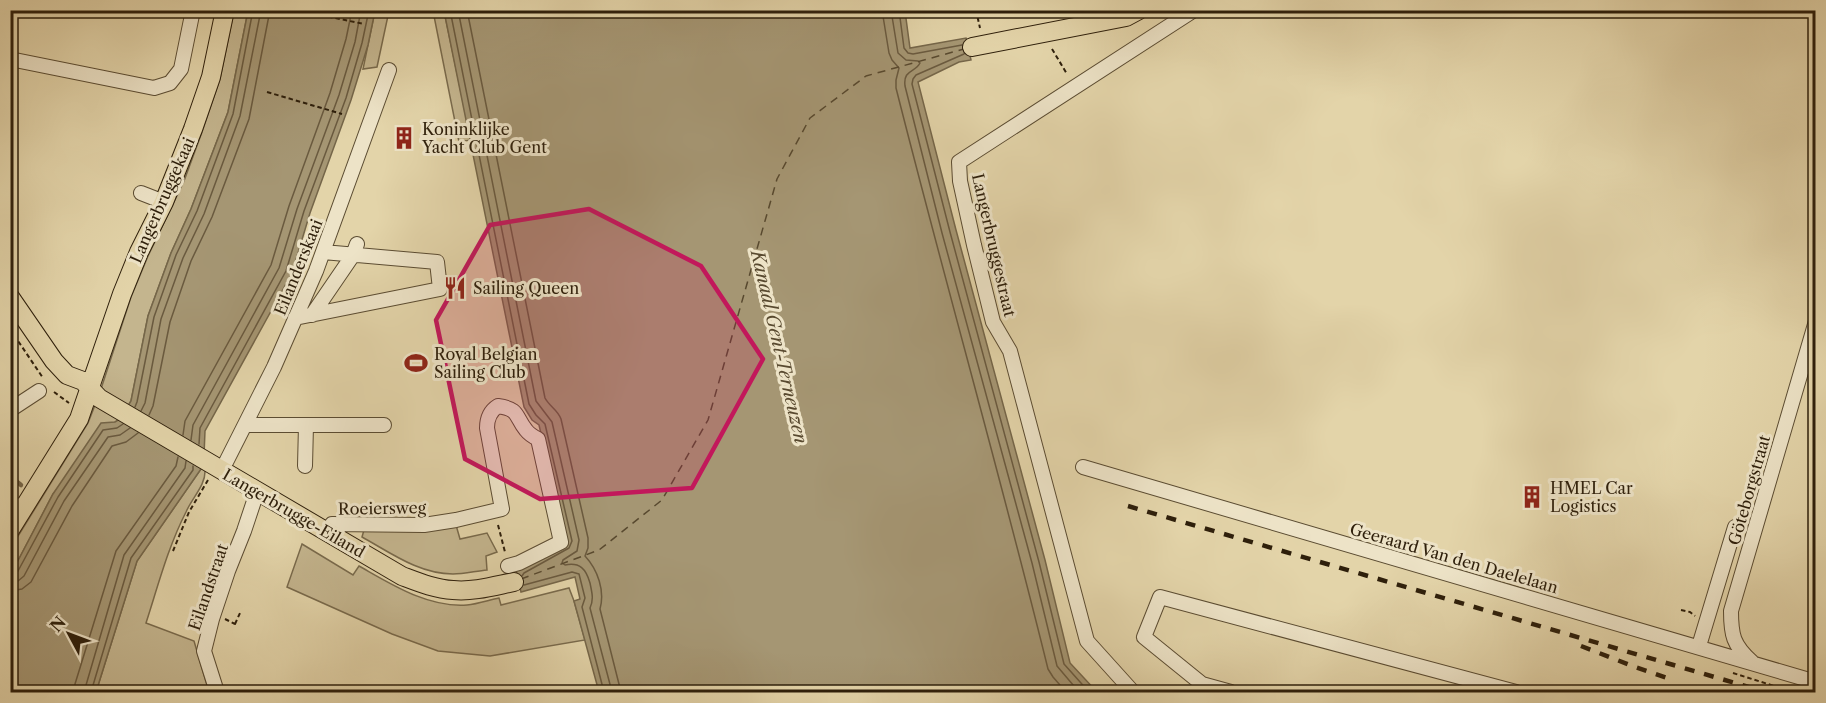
<svg xmlns="http://www.w3.org/2000/svg" width="1826" height="703" font-family="'Libre Caslon Text',serif">
	<style>
		.green { fill: #c4b58e; stroke: #796a4c; stroke-width: 1.5 }
		.water { fill: #a59673; stroke: #756649; stroke-width: 1.5 }
		.lines { fill: none; stroke-linecap: round; stroke-linejoin: round }
		.shore { stroke: #6a5a3f; stroke-width: 1.5 }
		.stream { stroke: #756649; stroke-width: 4.5 }
		.ferry { stroke: #58492f; stroke-width: 1.5; stroke-dasharray: 8 6; stroke-linecap: butt }
		.minor-casing { stroke: #5b4c32; stroke-width: 16 }
		.major-casing { stroke: #2e1f0b; stroke-width: 20 }
		.path { stroke: #2e1f0b; stroke-width: 2; stroke-dasharray: 4.5 3; stroke-linecap: butt }
		.minor { stroke: #ede3c7; stroke-width: 14 }
		.major { stroke: #e3d4a9; stroke-width: 18 }
		.rail { stroke: #2e1f0b; stroke-width: 4.5; stroke-dasharray: 10 10; stroke-linecap: butt }
		.marked { fill: #c2185b; fill-opacity: 0.2; stroke: #c2185b; stroke-width: 4.5; stroke-linejoin: round }
		.labels { text-anchor: middle; stroke-width: 6; stroke-linejoin: round; paint-order: stroke }
		.poi-label { font-size: 16px; fill: #2e1f0b; stroke: #ede3c7; text-anchor: start }
		.street-label { font-size: 16px; fill: #2e1f0b; stroke: #ede3c7 }
		.water-label { font-size: 18px; font-style: italic; fill: #58492f; stroke: #ede3c7 }
	</style>
	<rect width="100%" height="100%" fill="#e3d4a9"/>
	<filter id="stains"><feTurbulence type="fractalNoise" baseFrequency=".00333" numOctaves="4"/><feColorMatrix values="0 0 0 0 .2 0 0 0 0 .09 0 0 0 0 .02 0 0 0 .5 -.17"/></filter>
	<radialGradient id="worn" r=".72"><stop offset=".6" stop-color="#630" stop-opacity="0"/><stop offset="1" stop-color="#630" stop-opacity=".3"/></radialGradient>
	<path class="green" d="M234,11H248L228,112L191,209L171,253L148,316L131,401L120,419L115,422L53,494L11,574L10,549L88,423L99,395L131,297L148,256L184,181L202,132L220,79Z
		M375,11H389L377,67L363,69Z
		M433,11H444L471,140L459,142Z
		M199,465L205,470C206,485 192,498 186,512C168,547 158,586 146,623L194,641L209,692H96L137,561L201,469Z
		M456,525L460,539L487,533L497,552L486,556L487,570C476,571 464,574 453,574C419,574 391,553 362,537L364,530Z
		M302,544L353,575L359,566C391,584 428,608 467,605C478,604 489,600 499,598L501,605L569,588L574,601L585,640L490,656L438,651L392,634L287,587Z"/>
	<path class="water" d="M248,11H375L368,45L351,100L310,213L292,273L205,431L204,456L199,465L201,469L137,561L96,692H11V574L53,494L101,423L115,422L120,419L131,401L148,316L171,253L191,209L228,112Z
		M444,11H905L910,48L966,38L971,60L959,62L918,82L956,230L1045,560L1070,663L1097,692H599L574,601L580,599L575,577L521,592L516,570L566,543L539,425L532,420L524,407Z"/>
	<g class="lines">
		<path class="shore" d="M450,10L529,404L536,415L545,424L572,541L569,548L524,573L522,576
			M458,10L536,401L552,422L579,540L577,551L563,560L562,563L565,565C580,562 586,569 590,583C592,593 594,599 590,608L612,692
			M467,10L545,398C549,406 558,410 561,419L588,538V548L585,556C598,570 605,591 600,609L621,692
			M882,10L889,53L892,60L899,68L896,80V88C945,282 1000,474 1048,669L1053,677L1066,692
			M891,10L898,53L906,60L918,61L920,63C915,73 903,69 905,86L942,233L1032,563L1057,666L1079,692
			M899,10L904,48L908,53L913,54L962,45
			M964,54L916,75L913,79L912,84L950,232L1039,562L1064,664L1089,692
			M135,407L137,402L154,317L176,255L197,211L233,114L253,10
			M141,411L145,403L161,319L183,258L204,214L240,116L261,10
			M149,415L153,406L170,322L191,261L212,217L249,119L270,10
			M183,435L185,421L271,265L289,206L330,93L346,39L352,10
			M191,440L193,425L279,268L297,209L339,95L355,42L361,10
			M199,444L200,428L286,271L304,211L346,98L362,43L369,10
			M10,575L15,574L18,571L58,497L103,430L117,428L123,424
			M10,582L18,581L24,576L64,501L108,437L120,435L130,428
			M524,585L572,572L579,574L585,598L582,607L604,692
			M10,591L22,589L31,582L72,506L112,446L126,442L138,433
			M74,692L75,684L116,551L176,466L178,457
			M84,692L124,555L185,468L186,461
			M91,692L131,558L193,470V466"/>
		<path class="stream" d="M10,476L21,485"/>
		<path class="ferry" d="M521,579L599,550L662,500L708,420L777,179L810,118L866,76L964,49"/>
		<g class="minor-casing">
			<path id="minor" d="M10,59L154,88L170,83L181,69L193,10
				M141,193L164,202
				M312,315L353,255L357,244
				M295,318L440,289L437,262L323,252
				M10,410L39,391
				M245,425H384
				M305,466L306,425
				M1083,467L1816,682
				M222,470L274,367L316,271L389,70
				M10,502L23,509
				M328,532L332,524L424,525L456,520L502,509L487,428C487,418 490,411 498,406C520,409 515,417 526,430C529,434 534,437 538,439L561,542L519,563L508,566
				M1699,646L1735,527
				M1752,662C1733,645 1731,635 1731,611L1816,321
				M217,692L204,651L212,619L228,571L244,531L257,492
				M1133,692L1087,641L1010,351L993,322L974,245L960,181L959,162L1194,10
				M1231,692L1202,684L1144,637L1160,597L1516,692"/>
		</g>
		<g class="major-casing">
			<path id="major" d="M972,47L1126,17L1139,10
				M10,297L54,361L67,375L83,381L99,398L402,576C418,582 435,589 453,590C473,592 494,586 514,582
				M10,530L79,419L122,294L139,252L164,202L193,129L211,77L225,10"/>
		</g>
		<path class="path" d="M976,10L980,28
			M306,12L364,24
			M1052,49L1067,74
			M267,92L342,114
			M10,329L43,378
			M54,392L69,403
			M498,525L505,552
			M173,551L189,512L208,480
			M1681,610L1690,612L1695,616
			M225,619L235,624L234,627
			M235,624L240,613
			M1733,673L1793,692"/>
		<use href="#minor" class="minor"/>
		<use href="#major" class="major"/>
		<path class="rail" d="M1128,506L1766,692
			M1581,646L1635,667L1673,680"/>
	</g>
	<path class="marked" d="M589,209L701,266L763,359L692,488L540,499L465,459L436,320L490,225Z"/>
	<defs>
		<g id="building-bare" transform="scale(1.8)"><path d="M-4-6H4V6H1V3H-1V6H-4ZM-2.5-4.3h1.7v1.8h-1.7ZM.8-4.3h1.7v1.8H.8ZM-2.5-1h1.7V.8h-1.7ZM.8-1h1.7V.8H.8Z" fill="#8f2418" stroke="#ede3c7" stroke-width="2.5" paint-order="stroke"/></g>
		<g id="restaurant-bare" transform="scale(1.8)"><path d="M-5-6h1v4h1v-4h1v4h1v-4h1v5L-1.5 .5V6h-2V.5L-5-1ZM5-6V6H3V1.5H1.5Q1.5-4 5-6Z" fill="#8f2418" stroke="#ede3c7" stroke-width="2.5" paint-order="stroke"/></g>
		<g id="stadium-bare" transform="scale(1.8)"><path d="M0-5a6.5 5 0 1 0 0 10a6.5 5 0 1 0 0-10ZM-3.5-1.8h7v3.6h-7Z" fill="#8f2418" stroke="#ede3c7" stroke-width="2.5" paint-order="stroke"/></g>
	</defs>
	<g fill-rule="evenodd">
		<use href="#building-bare" x="404" y="138"/>
		<use href="#restaurant-bare" x="455" y="288"/>
		<use href="#stadium-bare" x="416" y="363"/>
		<use href="#building-bare" x="1532" y="497"/>
	</g>
	<g class="labels">
		<g class="poi-label">
			<text x="422" y="135">Koninklijke<tspan x="422" dy="18">Yacht Club Gent</tspan></text>
			<text x="473" y="294">Sailing Queen</text>
			<text x="434" y="360">Royal Belgian<tspan x="434" dy="18">Sailing Club</tspan></text>
			<text x="1550" y="494">HMEL Car<tspan x="1550" dy="18">Logistics</tspan></text>
		</g>
		<g class="street-label">
			<text transform="translate(162 200) rotate(-66)" y="6">Langerbruggekaai</text>
			<text transform="translate(994 245) rotate(77)" y="6">Langerbruggestraat</text>
			<text transform="translate(298 267) rotate(-68)" y="6">Eilanderskaai</text>
			<text transform="translate(1749 490) rotate(-74)" y="6">Göteborgstraat</text>
			<text transform="translate(382 508) rotate(-1)" y="6">Roeiersweg</text>
			<text transform="translate(294 513) rotate(30)" y="6">Langerbrugge-Eiland</text>
			<text transform="translate(1454 558) rotate(16)" y="6">Geeraard Van den Daelelaan</text>
			<text transform="translate(208 587) rotate(-71)" y="6">Eilandstraat</text>
		</g>
		<g class="water-label">
			<text transform="translate(779 347) rotate(77)" y="6">Kanaal Gent-Terneuzen</text>
		</g>
	</g>
	<rect width="1826" height="703" fill="none" stroke="#e3d4a9" stroke-width="36"/>
	<rect x="12" y="12" width="1802" height="679" fill="none" stroke="#2e1f0b" stroke-width="3"/>
	<rect x="18" y="18" width="1790" height="667" fill="none" stroke="#2e1f0b" stroke-width="1.5"/>
	<g transform="translate(69 634) rotate(311)" stroke="#ede3c7" stroke-width="4.5" paint-order="stroke">
	<path d="M0-4.5L10 22L0 15L-10 22Z" fill="#2e1f0b"/>
	<text y="-9" font-size="16" font-weight="bold" text-anchor="middle" fill="#2e1f0b">N</text>
	</g>
	<rect width="100%" height="100%" filter="url(#stains)"/>
	<rect width="100%" height="100%" fill="url(#worn)"/>
</svg>
